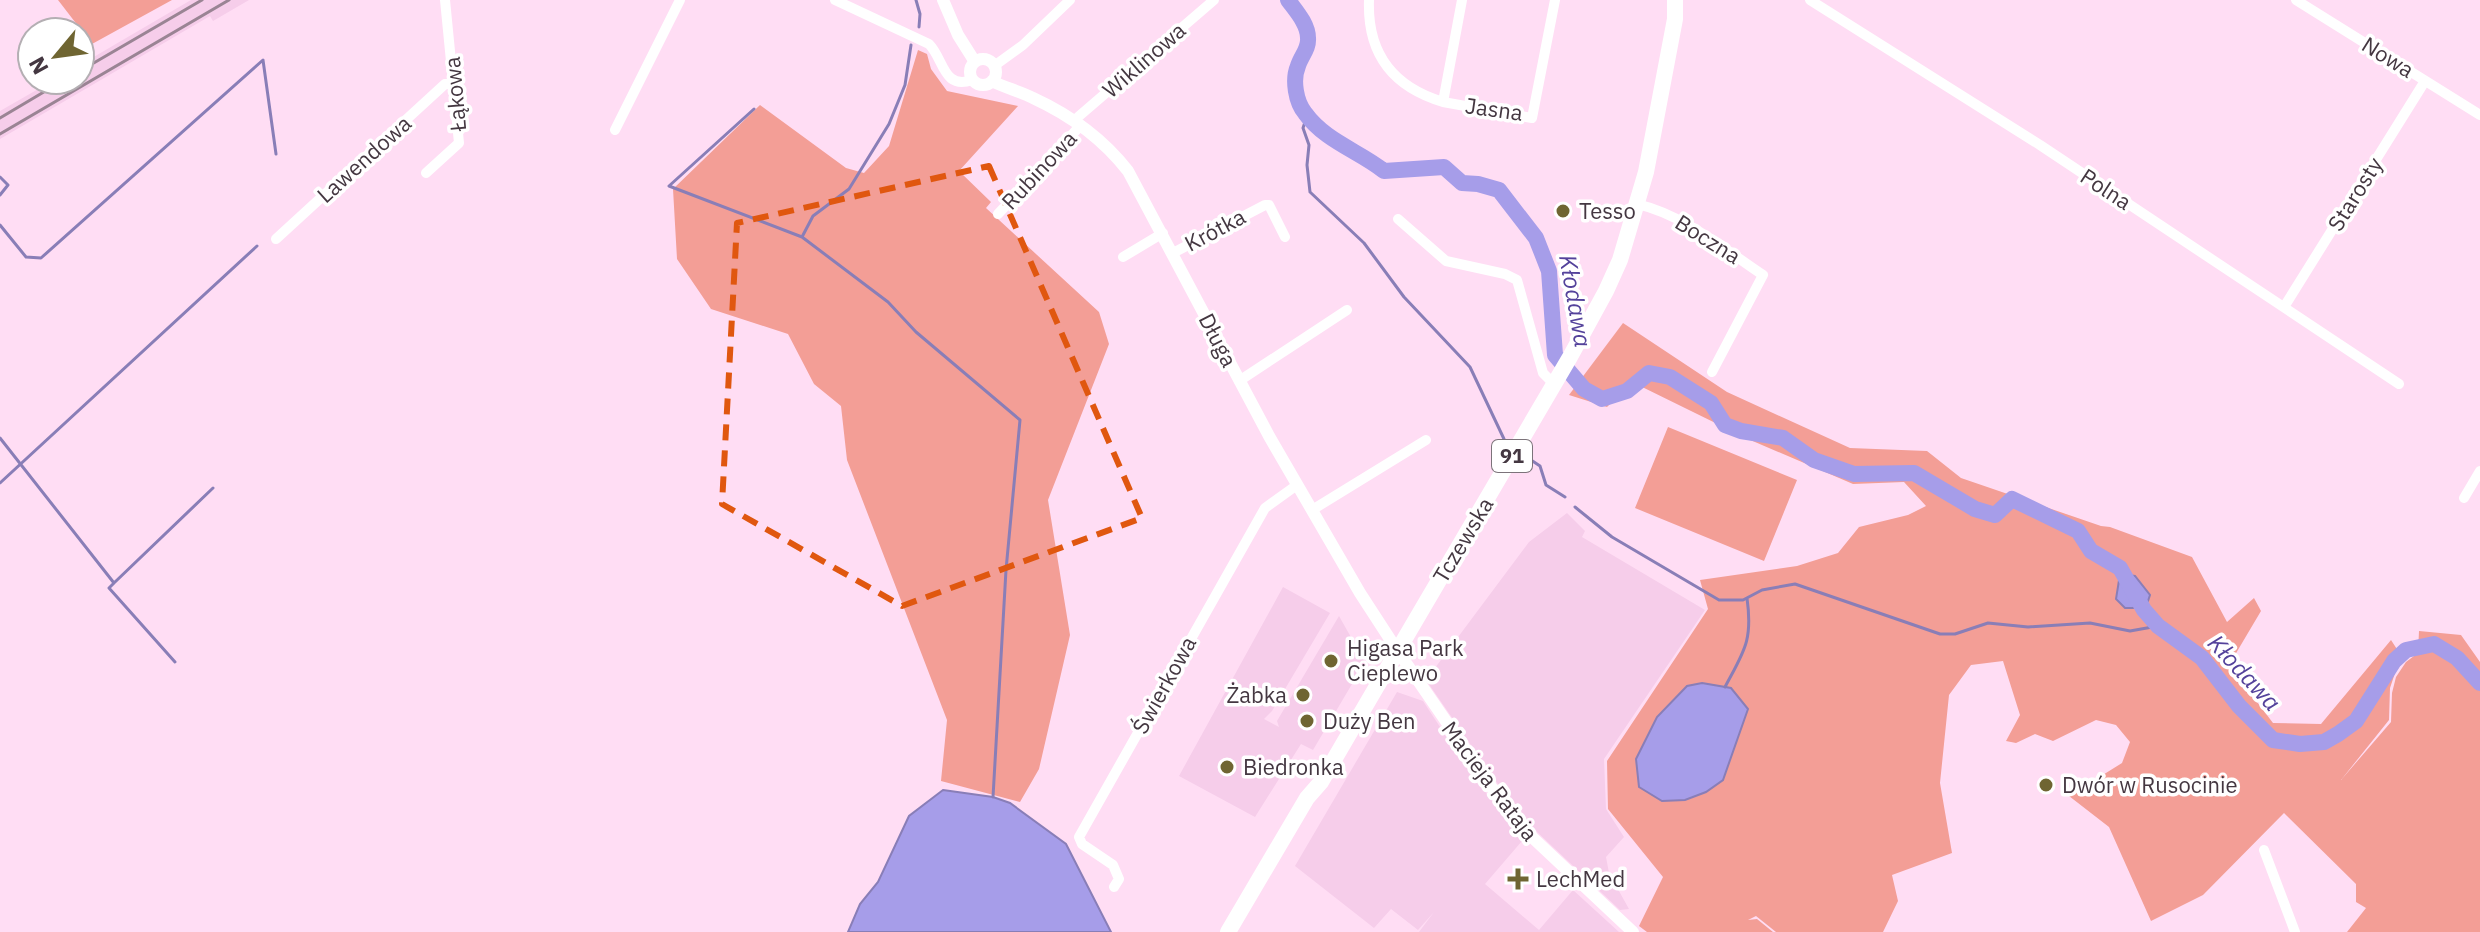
<svg xmlns="http://www.w3.org/2000/svg" width="2480" height="932" font-family="'IBM Plex Sans',sans-serif">
	<style>
		.built { fill: #f6cdea }
		.green { fill: #f39e96 }
		.water { fill: #a69de9; stroke: #897eb7; stroke-width: 2 }
		.lines { fill: none; stroke-linecap: round; stroke-linejoin: round }
		.stream { stroke: #897eb7; stroke-width: 3 }
		.river { stroke: #a69de9; stroke-width: 16 }
		.minor { stroke: #fff; stroke-width: 10 }
		.tertiary { stroke: #fff; stroke-width: 12 }
		.primary { stroke: #fff; stroke-width: 16 }
		.rail { stroke: #9a8494; stroke-width: 3 }
		.marked { fill: none; stroke: #e0570f; stroke-width: 6; stroke-dasharray: 16 10; stroke-linejoin: round }
		.poi-dot { fill: #6f6532; stroke: #fff; stroke-width: 3 }
		.labels { text-anchor: middle; stroke-width: 7; stroke-linejoin: round; paint-order: stroke }
		.shield { fill: #fff; stroke: #7c737a; stroke-width: 2 }
		.shield-label { font-size: 20px; font-weight: bold; fill: #443741 }
		.street-label { font-size: 22px; fill: #443741; stroke: #fff }
		.poi-label { font-size: 22px; fill: #443741; stroke: #fff; text-anchor: start }
		.water-label { font-size: 24px; font-style: italic; fill: #54429b; stroke: #fff }
	</style>
	<rect width="100%" height="100%" fill="#ffddf4"/>
	<path class="built" d="M191,0H249L213,21L210,16L0,139V111L54,80H80V65Z
		M1567,513L1585,531L1582,537L1705,610L1604,759L1606,809L1624,837L1606,857L1609,873L1629,909L1620,910L1520,816L1426,680L1529,542Z
		M1283,587L1330,613L1272,711L1264,719L1279,727L1277,721L1339,616L1365,662L1313,750L1301,744L1255,817L1179,776Z
		M1397,692L1423,701L1465,765L1522,841L1485,884L1539,930L1573,890L1619,932H1419L1434,912L1418,930L1391,909L1374,928L1295,866Z"/>
	<path class="green" d="M58,0H172L92,44Z
		M918,50L927,54L931,69L947,91L1018,106L959,171L991,202L986,208L1099,312L1109,344L1048,500L1070,635L1039,769L1020,802L941,781L947,720L847,460L841,406L814,384L788,334L711,309L677,259L673,189L760,105L846,168L864,173L889,146Z
		M1623,323L1727,392L1850,448L1927,451L1961,478L2101,526L2110,527L2192,557L2227,622L2254,598L2261,611L2229,665L2273,723L2321,724L2391,640L2404,660L2395,673L2390,688L2389,720L2341,780L2391,722L2392,693L2396,677L2406,662L2418,653L2419,631L2461,635L2480,662V932H2347L2366,908L2356,902V884L2284,813L2203,895L2151,921L2109,827L2069,796L2122,763L2130,742L2116,725L2096,720L2053,741L2035,734L2016,743L2006,741L2020,715L2003,661L1971,665L1949,695L1940,783L1952,853L1892,875L1898,901L1883,932H1776L1756,916L1748,920L1757,919L1773,932H1647L1639,926L1663,877L1608,809L1607,761L1708,609L1700,580L1797,566L1838,553L1859,527L1908,515L1926,506L1904,482L1853,484L1748,439L1632,382L1607,407L1569,395Z
		M1668,427L1797,480L1764,561L1635,508Z"/>
	<path class="water" d="M2120,574L2135,576L2150,595L2148,601L2133,608H2125L2116,599Z
		M1702,683L1731,688L1748,709L1723,780L1706,792L1685,800L1662,801L1639,787L1636,759L1657,717L1687,686Z
		M943,790L993,797L1010,803L1066,844L1111,932H848L860,904L878,882L909,816Z"/>
	<g class="lines">
		<path class="stream" d="M916,0L920,14L919,27
			M911,45L905,85L889,124L849,189L813,216L802,237L888,302L916,332L1020,420L1006,570L993,797
			M754,109L669,186L802,237
			M1307,116L1303,128L1309,145L1307,165L1310,192L1364,243L1404,297L1470,367L1504,439
			M0,177L8,185L0,195
			M0,225L26,257L41,258L263,60L276,154
			M0,438L114,583L109,588L175,662
			M1528,458L1540,466L1546,485L1565,497
			M0,483L257,246
			M1575,507L1612,537L1719,600H1743L1762,590L1795,584L1940,634H1955L1988,623L2028,627L2090,623L2130,631L2158,626
			M115,582L213,488
			M1725,687C1744,651 1753,641 1747,598"/>
		<path class="river" d="M1288,0C1296,11 1308,24 1308,38C1309,49 1301,56 1298,66C1292,80 1296,102 1305,113C1325,141 1359,151 1384,171L1444,167L1462,183L1478,184L1499,190L1536,238L1549,271L1555,355L1584,389L1602,399L1627,391L1649,373L1670,377L1711,403L1725,425L1741,431L1783,438L1814,460L1854,474L1914,473L1975,509L1995,515L2012,499L2078,531L2091,551L2120,568L2144,610L2158,626L2202,658L2239,706L2273,740L2300,744L2324,742L2338,734L2356,721L2394,661L2406,650L2434,644L2457,658L2480,683"/>
		<path class="minor" d="M835,0L929,44C944,59 943,90 972,80
			M1369,0C1367,54 1393,87 1443,102
			M1462,0L1443,102L1532,118L1555,0
			M1810,0L2040,145L2399,384
			M2296,0L2480,115
			M994,66L1023,45L1070,0
			M1076,122L1078,117L1214,0
			M615,130L680,0
			M426,173L459,143L445,0
			M1637,204C1684,215 1724,249 1763,275L1712,372
			M998,214L1081,125
			M1398,219L1446,261L1505,274L1517,280L1543,373L1554,384
			M276,239L445,84H454
			M1173,253L1265,205H1269L1285,237
			M1123,257L1163,233
			M2284,307L2425,81
			M1239,381L1347,310
			M2464,498L2480,471
			M1312,510L1426,440
			M2264,850L2295,932
			M1114,887L1119,879L1113,865L1082,844L1079,837L1265,508L1297,485"/>
		<path class="tertiary" d="M943,0L958,35L975,62
			M970 72a13 13 0 1 1 26 0a13 13 0 1 1-26 0Z
			M992,81C1005,88 1020,91 1033,98C1070,115 1103,139 1128,171L1269,436L1360,593L1397,650L1514,820L1633,932"/>
		<path class="primary" d="M1228,932L1307,798L1321,782L1377,686L1570,357L1606,291L1620,260L1646,172L1675,19V0"/>
		<path class="rail" d="M80,71L202,0
			M0,118L64,80
			M0,134L229,0"/>
	</g>
	<path class="marked" d="M989,166L1142,518L902,606L722,504L737,223Z"/>
	<g class="poi-dot">
		<circle cx="1563" cy="211" r="8"/>
		<circle cx="1331" cy="661" r="8"/>
		<circle cx="1303" cy="695" r="8"/>
		<circle cx="1307" cy="721" r="8"/>
		<circle cx="1227" cy="767" r="8"/>
		<circle cx="2046" cy="785" r="8"/>
		<path d="M1514 867h8v8h8v8h-8v8h-8v-8h-8v-8h8z"/>
	</g>
	<g class="labels">
		<rect class="shield" x="1492" y="440" width="40" height="32" rx="6"/>
		<g class="shield-label">
			<text x="1512" y="463">91</text>
		</g>
		<g class="street-label">
			<text transform="translate(2388 57) rotate(32)" y="8">Nowa</text>
			<text transform="translate(1144 60) rotate(-41)" y="8">Wiklinowa</text>
			<text transform="translate(455 94) rotate(-95)" y="8">Łąkowa</text>
			<text transform="translate(1494 109) rotate(8)" y="8">Jasna</text>
			<text transform="translate(364 159) rotate(-42)" y="8">Lawendowa</text>
			<text transform="translate(1039 170) rotate(-47)" y="8">Rubinowa</text>
			<text transform="translate(2106 189) rotate(33)" y="8">Polna</text>
			<text transform="translate(2355 194) rotate(-58)" y="8">Starosty</text>
			<text transform="translate(1215 230) rotate(-28)" y="8">Krótka</text>
			<text transform="translate(1708 239) rotate(32)" y="8">Boczna</text>
			<text transform="translate(1218 340) rotate(63)" y="8">Długa</text>
			<text transform="translate(1463 540) rotate(-59)" y="8">Tczewska</text>
			<text transform="translate(1164 685) rotate(-61)" y="8">Świerkowa</text>
			<text transform="translate(1490 781) rotate(53)" y="8">Macieja Rataja</text>
		</g>
		<g class="poi-label">
			<text x="1579" y="219">Tesso</text>
			<text x="1347" y="656">Higasa Park<tspan x="1347" dy="25">Cieplewo</tspan></text>
			<text x="1287" y="703" text-anchor="end">Żabka</text>
			<text x="1323" y="729">Duży Ben</text>
			<text x="1243" y="775">Biedronka</text>
			<text x="2062" y="793">Dwór w Rusocinie</text>
			<text x="1536" y="887">LechMed</text>
		</g>
		<g class="water-label">
			<text transform="translate(1575 301) rotate(80)" y="8">Kłodawa</text>
			<text transform="translate(2244 673) rotate(47)" y="8">Kłodawa</text>
		</g>
	</g>
	<g transform="translate(56 56) rotate(241)"><circle r="38" fill="#ffffff" stroke="#b4afb3" stroke-width="2"/>
	<path d="M0-6L14 30L0 20L-14 30Z" fill="#6f6532"/>
	<text y="-12" font-size="22" font-weight="bold" text-anchor="middle" fill="#443741">N</text>
	</g>
</svg>
